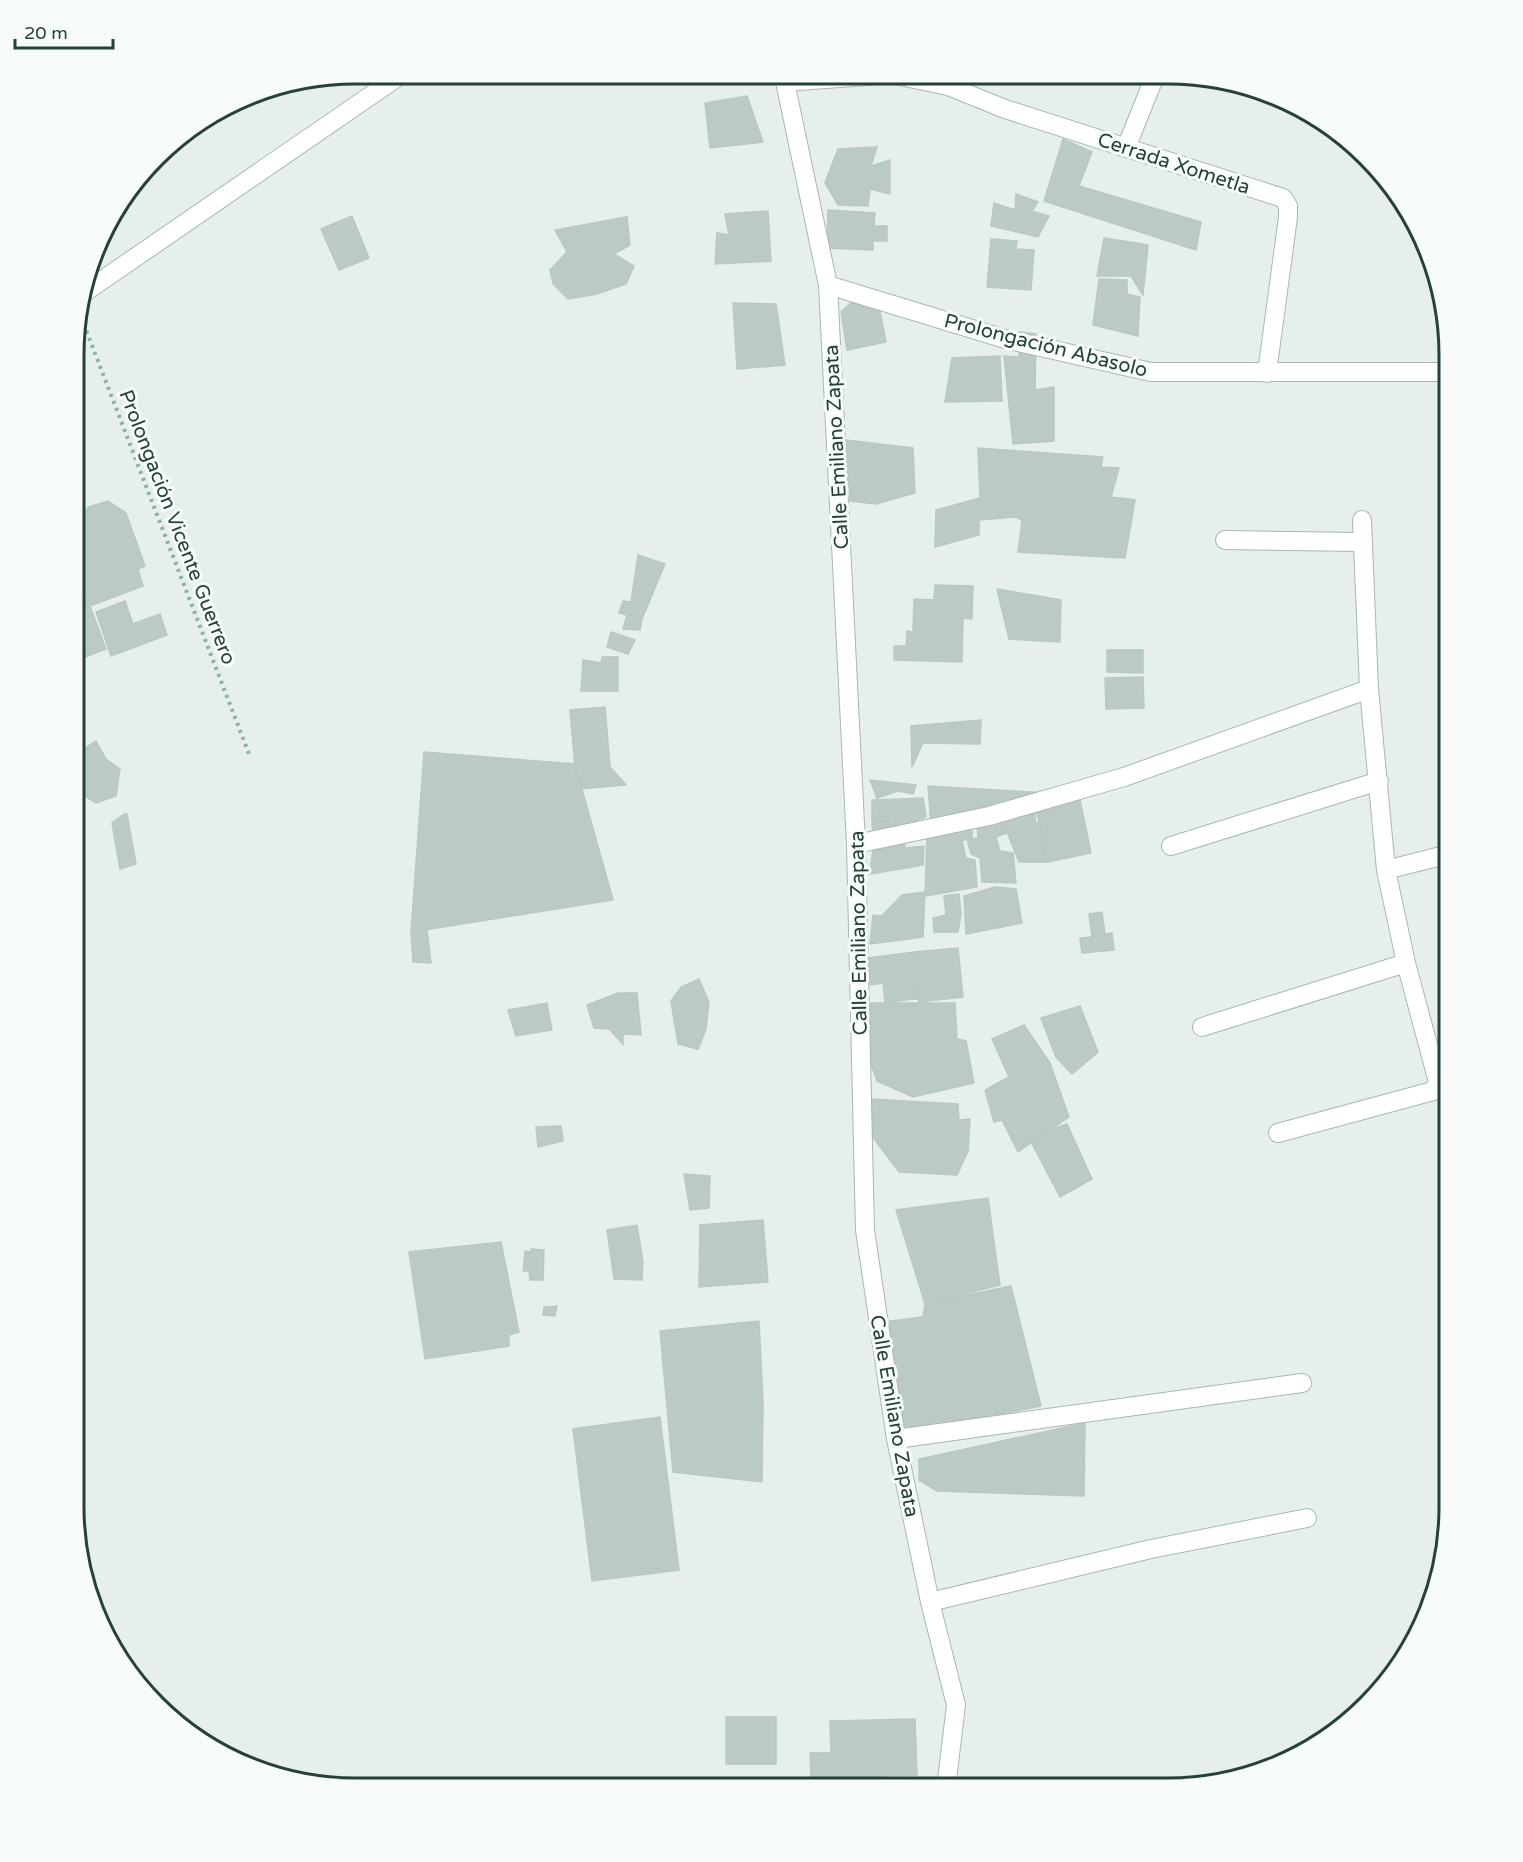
<svg xmlns="http://www.w3.org/2000/svg" width="1523" height="1862" font-family="'Varela Round',sans-serif">
	<style>
		.building { fill: #bbcac4; stroke: #b8c9c2; stroke-width: 1.5 }
		.lines { fill: none; stroke-linecap: round; stroke-linejoin: round }
		.minor-casing { stroke: #a8b8b2; stroke-width: 20 }
		.path { stroke: #86b3a5; stroke-width: 4; stroke-dasharray: 3 4.5; stroke-linecap: butt }
		.minor { stroke: #fff; stroke-width: 18 }
		.labels { text-anchor: middle; stroke-width: 6; stroke-linejoin: round; paint-order: stroke }
		.street-label { font-size: 20px; fill: #24423a; stroke: #f7fbf9 }
		.rim { fill: none; stroke: #24423a; stroke-width: 3 }
	</style>
	<rect width="100%" height="100%" fill="#e6efeb"/>
	<path class="building" d="M747,96L763,142L710,148L705,103Z
		M1063,139L1092,152L1079,186L1201,222L1196,250L1044,201Z
		M877,147L871,166L890,160V194L870,189L868,206L838,205L825,183L838,149Z
		M1016,194L1038,202L1032,211L1049,216L1038,237L991,226L994,203L1015,210Z
		M828,210L875,213L874,226H887V241H873V250L827,248Z
		M768,211L771,261L715,264L717,233L729,235L725,214Z
		M352,216L369,258L339,270L321,229Z
		M627,217L630,245L614,254L634,266L626,284L597,294L568,299L553,284L550,270L567,252L555,230Z
		M1104,238L1148,245L1143,295L1131,276H1097Z
		M991,239L1017,241L1016,249L1034,250L1031,290L987,287Z
		M1099,279L1127,280V294L1140,297L1138,336L1093,325Z
		M852,302L879,307L886,342L847,350L841,312Z
		M733,303L776,304L785,365L737,369Z
		M1020,332L1036,334L1035,390L1054,387V441L1013,444L1004,356L1019,357Z
		M1000,356L1002,401L945,402L952,358Z
		M846,440L913,448L915,493L876,504L850,501Z
		M978,448L1103,457L1101,467L1119,468L1111,497L1135,500L1125,558L1018,552L1022,520L1015,517L979,520V535L935,547L936,510L980,498Z
		M108,501L126,513L145,566L138,569L143,586L90,606L84,590L75,582L76,521L89,507Z
		M638,555L665,564L642,619L640,630L623,629L627,615L619,613L623,601L631,602Z
		M935,585L973,586L972,619L963,618L962,662L894,660V646H906L907,631L913,632L914,599L934,600Z
		M997,589L1061,600L1060,642L1009,639Z
		M87,598L106,649L75,661V602Z
		M125,601L133,624L160,614L167,635L111,656L96,612Z
		M611,632L635,640L628,654L607,647Z
		M1107,650H1143V673L1107,672Z
		M602,657H618V691H581L583,660L601,663Z
		M1143,677L1144,708L1106,709L1105,678Z
		M605,707L610,767L626,785L580,789L579,780H576L570,710Z
		M981,720L980,744L923,743L912,767L911,726Z
		M96,741L106,759L120,769L116,796L96,803L77,791L76,754Z
		M424,752L575,764L613,900L411,932Z
		M870,780L916,785L913,794L898,791L877,798Z
		M928,786L1048,793L931,823Z
		M1079,795L1091,853L1047,862L1036,807Z
		M923,798L926,817L893,829L888,820L900,799Z
		M900,799L888,820L872,824V800Z
		M1036,807L1035,821L1041,825L1047,862H1019L1001,817Z
		M124,814H127L136,864L120,869L112,823Z
		M1001,817L1006,833L996,837L1000,851L1013,853L1016,883L982,882L980,858L971,854L967,839L978,838L977,824Z
		M888,820L892,836L874,840L872,824Z
		M972,825V837L962,841L966,858L975,860L977,887L925,896L927,837Z
		M904,834L905,848L924,846L923,865L870,874L874,840Z
		M995,887L997,928L966,934L964,896Z
		M995,887L1016,889L1022,923L997,928Z
		M925,892L923,937L870,944L873,915L882,916L902,895Z
		M959,894L961,914L958,932H934L933,918L946,915L944,896Z
		M1102,912L1105,934L1112,933L1114,950L1082,953L1080,938L1092,937L1089,914Z
		M427,929L431,963L413,962L411,932Z
		M958,948L963,997L919,1002L914,952Z
		M914,952L919,998L885,1003L883,983L870,985L869,958Z
		M699,979L709,1002L706,1029L698,1049L678,1044L671,1001L681,987Z
		M618,993H637L641,1035L623,1034V1044L609,1029L594,1028L587,1005Z
		M547,1003L552,1030L516,1036L508,1010Z
		M860,1003H955L957,1039L966,1041L974,1083L913,1097L877,1081L865,1047Z
		M1080,1006L1098,1052L1072,1074L1056,1057L1041,1018Z
		M1024,1025L1050,1063L1069,1117L1018,1152L1002,1120L994,1122L985,1090L1009,1077L992,1039Z
		M870,1099L958,1104L959,1120L970,1119L968,1151L957,1175L899,1172L872,1136Z
		M1067,1124L1092,1179L1060,1197L1029,1138Z
		M561,1126L563,1141L538,1147L536,1127Z
		M684,1174L710,1176L709,1208L690,1210Z
		M988,1198L1000,1285L925,1304L896,1210Z
		M763,1220L768,1282L699,1287L700,1225Z
		M637,1225L643,1262L642,1280L614,1279L607,1230Z
		M501,1242L519,1332L509,1335V1346L425,1359L409,1252Z
		M531,1249L544,1250L543,1280H530L529,1271H523L525,1251L531,1252Z
		M1011,1286L1041,1406L900,1434L884,1322L923,1317L925,1304Z
		M557,1306L555,1316L543,1315L544,1307Z
		M759,1321L763,1402L762,1482L673,1472L660,1331Z
		M660,1417L679,1570L592,1581L573,1429Z
		M1085,1423L1084,1496L937,1491L919,1480V1459Z
		M726,1717H776V1764H726Z
		M915,1719L917,1775L811,1778L810,1753H831L830,1721Z"/>
	<g class="lines">
		<g class="minor-casing">
			<path id="minor" d="M780,75L785,82L828,285L856,844L865,1230L896,1439L930,1602L956,1705L946,1788
				M895,75L948,86L1005,109L1283,198L1288,206V217L1267,373
				M785,82L880,75
				M1126,148L1155,76
				M828,285L1005,339L1151,372H1449
				M85,292L402,74
				M1225,540L1362,542
				M856,844L989,816L1124,777L1369,689
				M1171,846L1379,781
				M1386,870L1449,854
				M1202,1027L1406,963
				M1278,1133L1433,1091L1438,1082L1406,963L1386,870L1369,689L1362,520
				M896,1439L1302,1383
				M930,1602L1151,1549L1307,1518"/>
		</g>
		<path class="path" d="M81,317L249,754"/>
		<use href="#minor" class="minor"/>
	</g>
	<g class="labels">
		<g class="street-label">
			<text transform="translate(1174 163) rotate(18)" y="7">Cerrada Xometla</text>
			<text transform="translate(1046 345) rotate(14)" y="7">Prolongación Abasolo</text>
			<text transform="translate(836 447) rotate(-93)" y="7">Calle Emiliano Zapata</text>
			<text transform="translate(178 527) rotate(69)" y="7">Prolongación Vicente Guerrero</text>
			<text transform="translate(858 933) rotate(-91)" y="7">Calle Emiliano Zapata</text>
			<text transform="translate(895 1416) rotate(80)" y="7">Calle Emiliano Zapata</text>
		</g>
	</g>
	<path d="M0 0H1523V1862H0ZM355 84H1168A271 271 0 0 1 1439 355V1507A271 271 0 0 1 1168 1778H355A271 271 0 0 1 84 1507V355A271 271 0 0 1 355 84Z" fill="#f7fbf9" fill-rule="evenodd"/>
	<path class="rim" d="M355 84H1168A271 271 0 0 1 1439 355V1507A271 271 0 0 1 1168 1778H355A271 271 0 0 1 84 1507V355A271 271 0 0 1 355 84Z"/>
	<path d="M15 39v9h98v-9" fill="none" stroke="#24423a" stroke-width="3"/>
	<text x="24" y="39" font-size="18" fill="#24423a" stroke="#f7fbf9" stroke-width="4.5" paint-order="stroke">20 m</text>
</svg>
